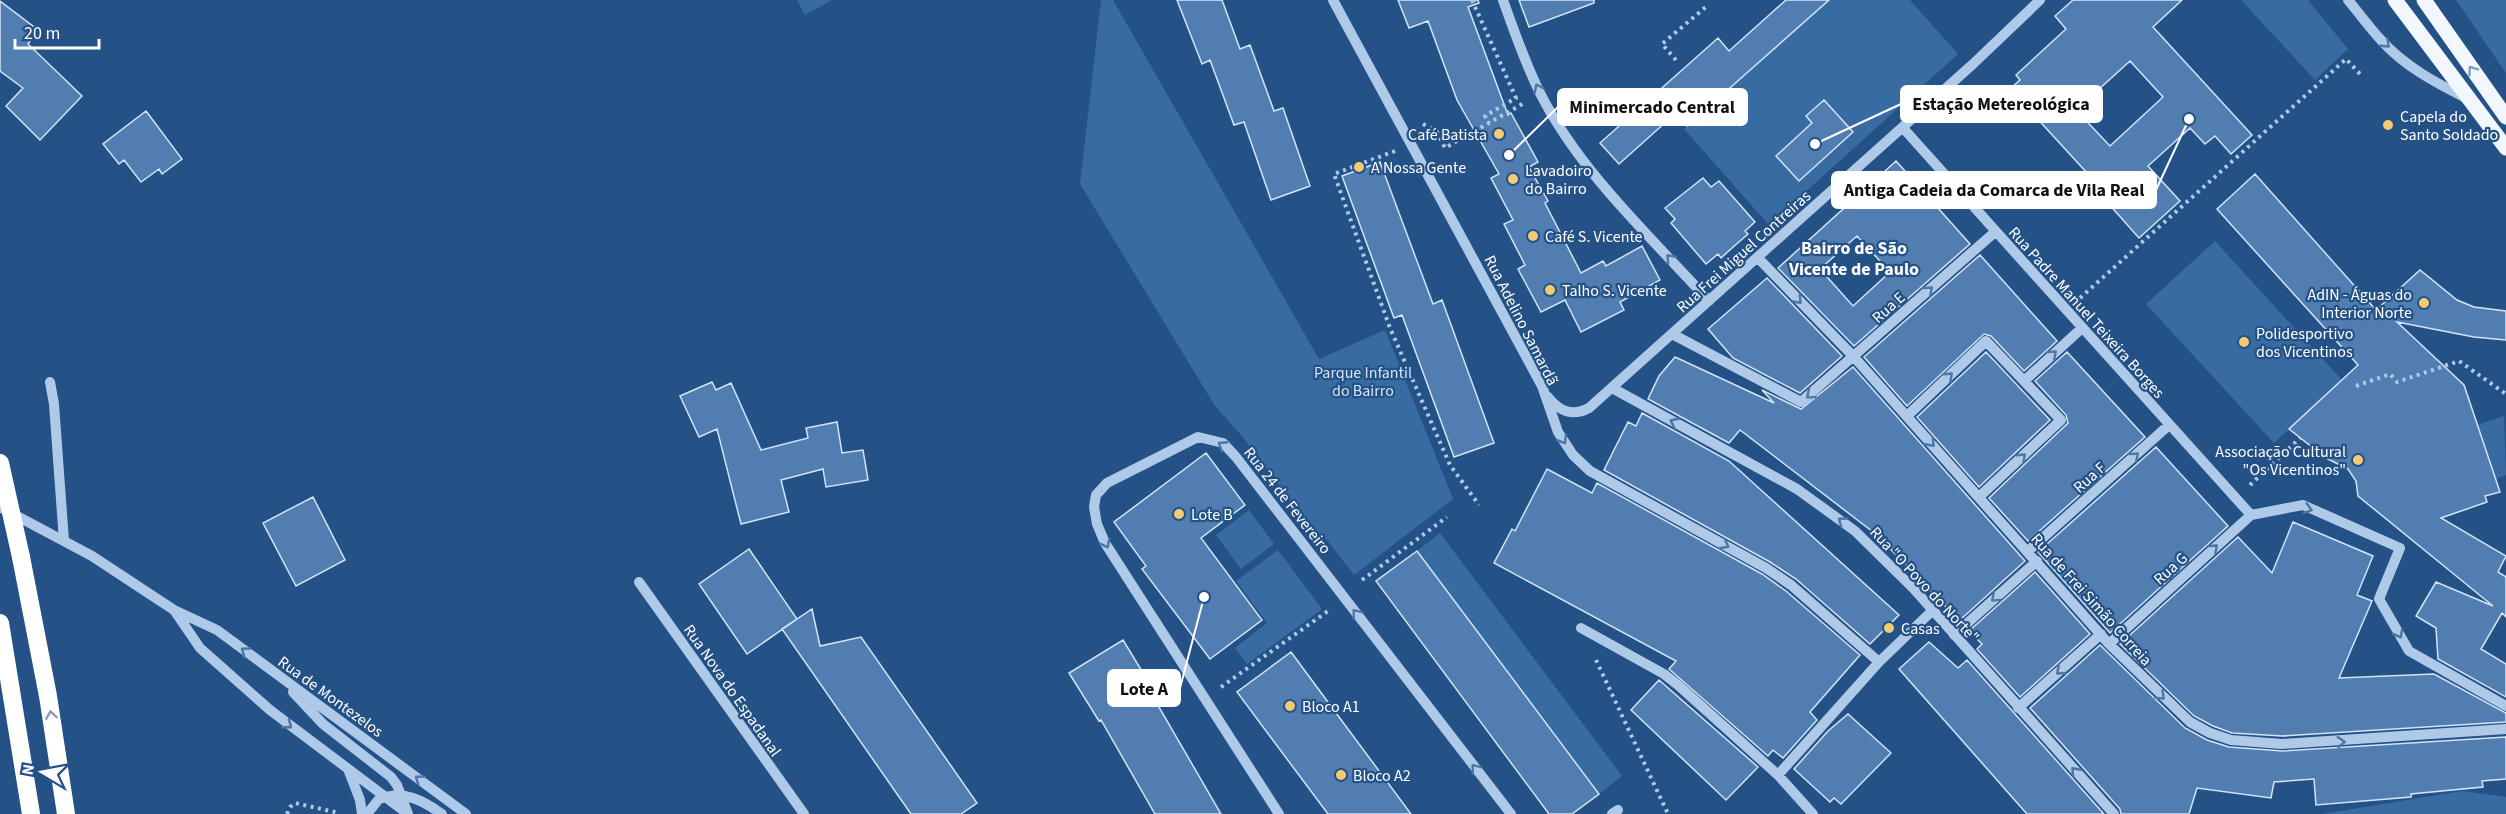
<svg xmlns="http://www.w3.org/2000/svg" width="2506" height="814" font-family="'Source Sans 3',sans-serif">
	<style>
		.green { fill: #396ba3 }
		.building { fill: #517db0; stroke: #d3e4f7; stroke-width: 1.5; fill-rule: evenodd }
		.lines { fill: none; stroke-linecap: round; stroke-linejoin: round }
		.path { stroke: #afcae9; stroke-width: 4; stroke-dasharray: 3 4.5; stroke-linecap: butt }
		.minor { stroke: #afcae9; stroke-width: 10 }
		.major { stroke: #f2f7fe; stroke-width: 15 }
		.highway { stroke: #fff; stroke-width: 18 }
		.highway-bridge { stroke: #fff; stroke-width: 18 }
		.oneway { stroke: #4e75a4 }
		.oneway2 { stroke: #819cbc }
		.oneway3 { stroke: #879fbc }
		.poi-dot { fill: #f3cb73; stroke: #245186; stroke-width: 2 }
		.labels { text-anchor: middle; stroke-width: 4.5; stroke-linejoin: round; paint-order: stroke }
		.poi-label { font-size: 16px; fill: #fff; stroke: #245186; text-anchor: start }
		.street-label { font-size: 16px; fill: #fff; stroke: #245186 }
		.park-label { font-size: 16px; fill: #d3e4f7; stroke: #245186 }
		.neighbourhood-label { font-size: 18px; font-weight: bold; fill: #fff; stroke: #245186 }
		.leader { fill: none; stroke: #fff; stroke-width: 2 }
		.callout-dot { fill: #fff; stroke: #245186; stroke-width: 2 }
		.callout { fill: #fff; stroke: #fff; stroke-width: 2 }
		.callout-label { font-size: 18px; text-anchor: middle; font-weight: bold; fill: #111 }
	</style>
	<rect width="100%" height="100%" fill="#245186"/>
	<path class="green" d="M797,0H832L805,15Z
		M1101,0H1113L1319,359L1385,330L1453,499L1354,575L1323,535L1318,538L1242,436L1215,406L1080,184Z
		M1829,0H1910L1958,54L1769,225L1684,129Z
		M2241,0H2308L2348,49L2315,80Z
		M2456,0H2506V73Z
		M2215,241L2342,380L2274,443L2146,304Z
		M2504,416L2506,475L2496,479L2477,425Z
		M1249,510L1274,544L1241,569L1216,535Z
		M1440,533L1622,776L1599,794L1417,551Z
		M1278,550L1322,609L1247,664L1235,648L1267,623L1236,581Z
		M2462,791L2506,797V814H2322Z"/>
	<path class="building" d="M1177,0H1222L1240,49L1250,45L1274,111L1283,108L1310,186L1271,200L1244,122L1234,125L1210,60L1202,64Z
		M1398,0H1478L1479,3L1468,7L1508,115L1511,113L1538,162L1529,167L1548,201L1545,203L1581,273L1603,261L1606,266L1642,246L1660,280L1620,302L1624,310L1581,332L1565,300L1541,312L1518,269L1525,265L1504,224L1513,220L1491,178L1499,174L1457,100L1428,21L1409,28Z
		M1519,0H1594V3L1529,27Z
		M1786,0H1829L1687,126L1676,113L1619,164L1600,143L1718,38L1729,51Z
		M2073,0H2182L2153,27L2252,135L2231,154L2215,136L2205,144L2190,128L2148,166L2180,201L2139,238L2107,202L2110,198L2010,89L2020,80L2016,75L2066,29L2055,16ZM2130,61L2163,97L2110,146L2076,110Z
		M0,1L38,30L28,44L82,96L40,140L6,106L23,88L0,71Z
		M1824,100L1853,132L1799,181L1776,156L1812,123L1806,116Z
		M146,111L182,159L162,174L159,169L141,182L124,160L119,164L103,144Z
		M1896,161L1970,244L1854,346L1778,268ZM1857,236L1890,272L1853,306L1820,269Z
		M1380,162L1433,304L1442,300L1494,443L1454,457L1402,315L1394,318L1342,176Z
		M2255,174L2376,310L2420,270L2457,300L2474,307L2506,311V340L2474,337L2397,322L2464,385L2500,492L2485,496L2487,502L2441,518L2506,556L2498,572L2506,577V617L2502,613L2481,649L2506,664V697L2438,659L2436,628L2416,616L2436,582L2493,606L2358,496L2356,481L2348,469L2326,458L2289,429L2358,365L2217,209Z
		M1703,178L1711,187L1719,181L1755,222L1745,231L1748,234L1732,248L1721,258L1718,254L1706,264L1671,223L1675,219L1665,208Z
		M1980,255L2057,341L2024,371L1991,336L1984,334L1907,406L1864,357Z
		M1767,278L1842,356L1800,393L1733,358L1708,329Z
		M1986,352L2050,420L1979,487L1917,417Z
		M2067,352L2145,437L2028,541L1989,498L2068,423L2066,415L2035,381Z
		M1675,357L1774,403L1762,390L1801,409L1853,367L2025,561L1959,621L1877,535L1740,430L1729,443L1648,399L1659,376Z
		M712,382L716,390L731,383L761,450L808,438L806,428L837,422L842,453L863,450L868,480L826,487L823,469L781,480L789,512L741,524L717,429L699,437L680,396Z
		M1642,413L1729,461L1899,615L1870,644L1796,579L1770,562L1604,470L1628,422L1636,426Z
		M2156,447L2228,526L2110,633L2038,552Z
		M1206,453L1245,505L1201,538L1262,620L1210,659L1142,569L1146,566L1114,522Z
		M1547,469L1592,493L1597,483L1762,574L1786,591L1860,655L1810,712L1817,720L1783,758L1773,750L1768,756L1669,669L1676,661L1494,563L1512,529L1515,531Z
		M313,497L345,560L296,586L263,523Z
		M2293,522L2373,556L2357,595L2372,601L2339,678L2434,674L2506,713V722L2282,736L2232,733L2213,726L2194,716L2120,644L2238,537L2272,573Z
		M749,549L797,619L747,654L699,584Z
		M1417,551L1599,794L1572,814H1549L1376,581Z
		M2035,572L2090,634L2020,697L1977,649L1982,644L1969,631Z
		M812,609L820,646L861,637L977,803L961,814H911L782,629Z
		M1123,640L1148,681L1145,683L1221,814H1155L1101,720L1099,721L1069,673Z
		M1929,642L1958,668L1967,660L2104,814H2027L1899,669Z
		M2100,645L2185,728L2207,740L2229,747L2283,751L2506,737V779L2482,781L2483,787L2411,794V797L2316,805L2314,779L2274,782L2271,798L2197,788L2189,814H2121L2120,809L2030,708Z
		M1291,652L1342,721L1411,814H1328L1237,692Z
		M1659,680L1758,767L1726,800L1631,710Z
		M1848,714L1891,753L1841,804L1834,798L1830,802L1794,769L1828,731Z"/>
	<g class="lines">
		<path class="path" d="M1472,0L1516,98L1485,116L1489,123
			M1676,60L1662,44L1707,6
			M1423,124L1437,132L1445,148L1524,103
			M1395,151L1334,174L1390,328L1450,465L1479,505
			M2080,298L2346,59L2361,75
			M2356,386L2390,374L2397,382L2459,361L2506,394
			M2250,485L2300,438
			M1362,580L1447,517
			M1596,660L1668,814
			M1221,687L1328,611
			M287,814L290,807L295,803L339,813"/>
		<path class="minor" d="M1333,0L1542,386L1558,432L1573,455L1590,471L1766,568L1791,585L1879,662
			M1503,0C1514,31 1525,63 1540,93C1580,172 1650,236 1709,301
			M2348,0C2359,13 2369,27 2381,40C2404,66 2436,83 2466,98
			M1903,128L2251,515
			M1758,258L1854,357L2109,644L2190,722L2210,733L2231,740L2282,744L2506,729
			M1672,334L1801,402L1995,232
			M2024,381L2082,328
			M50,382L54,404L64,541
			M1612,388L1797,489L1855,531L1913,588L2114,814
			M1548,397C1559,411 1572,417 1589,408L1973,64L2040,0
			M1907,416L1986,341L2061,420L1979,497
			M0,507L92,556L174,610L217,630L466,814
			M2251,515L2303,505L2400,548L2379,599L2409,651L2506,706
			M2028,551L2169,425
			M639,582L804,814
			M174,610L200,648L270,710L408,814
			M1581,628L1664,674L1678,685L1778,775L1813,814
			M1954,635L2037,561
			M2109,644L2251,515
			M293,692L323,724L391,777L397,785L408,814
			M2018,708L2101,634
			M348,769L360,800L362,814
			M1778,775L1879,662L1933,610
			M367,814L379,799C404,790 422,800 442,814
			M1279,814L1105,543L1097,524L1094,507L1096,495L1107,483L1198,437L1223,443L1236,457L1511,814
			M1612,814L1618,810"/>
		<path class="major" d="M2395,0L2506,148
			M2424,0L2506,117"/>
		<path class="highway" d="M21,557L48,696L66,814
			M0,623L31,814"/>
		<path class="highway-bridge" d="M0,463L21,557"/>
	</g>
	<defs><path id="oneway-chevron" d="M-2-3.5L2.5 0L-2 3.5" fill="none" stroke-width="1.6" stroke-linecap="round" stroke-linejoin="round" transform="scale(1.5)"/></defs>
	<g class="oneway">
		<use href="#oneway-chevron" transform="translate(2386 44) rotate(43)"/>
		<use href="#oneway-chevron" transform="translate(1538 88) rotate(-116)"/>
		<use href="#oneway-chevron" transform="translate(1670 258) rotate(-132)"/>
		<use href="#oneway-chevron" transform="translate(1929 290) rotate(-42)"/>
		<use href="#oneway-chevron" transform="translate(1798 300) rotate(46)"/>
		<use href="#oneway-chevron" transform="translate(2053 354) rotate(-42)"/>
		<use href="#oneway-chevron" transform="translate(1949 376) rotate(-43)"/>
		<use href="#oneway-chevron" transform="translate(1810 395) rotate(140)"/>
		<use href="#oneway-chevron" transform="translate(1674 422) rotate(-152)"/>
		<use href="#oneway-chevron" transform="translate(1563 440) rotate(59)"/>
		<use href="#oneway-chevron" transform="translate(1931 443) rotate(48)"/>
		<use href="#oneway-chevron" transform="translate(1222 445) rotate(-147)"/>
		<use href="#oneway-chevron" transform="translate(2135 456) rotate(-42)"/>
		<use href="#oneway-chevron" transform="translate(2022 457) rotate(-43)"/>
		<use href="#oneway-chevron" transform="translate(2308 509) rotate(16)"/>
		<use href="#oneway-chevron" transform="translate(1842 521) rotate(-144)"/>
		<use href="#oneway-chevron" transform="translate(1106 544) rotate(63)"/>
		<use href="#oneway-chevron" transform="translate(1725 545) rotate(28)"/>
		<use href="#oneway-chevron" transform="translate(2214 548) rotate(-42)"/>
		<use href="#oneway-chevron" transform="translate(1995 598) rotate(138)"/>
		<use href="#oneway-chevron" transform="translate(1356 613) rotate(-128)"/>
		<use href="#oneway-chevron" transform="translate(2399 634) rotate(61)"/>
		<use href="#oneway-chevron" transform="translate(245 651) rotate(-144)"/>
		<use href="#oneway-chevron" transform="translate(2060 671) rotate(139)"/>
		<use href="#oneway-chevron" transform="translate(2161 696) rotate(45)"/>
		<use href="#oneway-chevron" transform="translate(288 725) rotate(38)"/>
		<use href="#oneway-chevron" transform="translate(2341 742) rotate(-4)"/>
		<use href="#oneway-chevron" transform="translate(1475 768) rotate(-128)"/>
		<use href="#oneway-chevron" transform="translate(2075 771) rotate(-132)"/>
		<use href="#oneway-chevron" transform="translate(419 779) rotate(-144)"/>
	</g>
	<use class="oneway2" href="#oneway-chevron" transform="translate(2472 70) rotate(-125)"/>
	<use class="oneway3" href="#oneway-chevron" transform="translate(51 715) rotate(-99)"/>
	<g class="poi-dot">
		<circle cx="2388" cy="125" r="6"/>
		<circle cx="1499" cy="134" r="6"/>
		<circle cx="1359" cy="167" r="6"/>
		<circle cx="1513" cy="179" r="6"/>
		<circle cx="1533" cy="236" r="6"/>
		<circle cx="1550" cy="290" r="6"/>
		<circle cx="2424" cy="303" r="6"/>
		<circle cx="2244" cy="342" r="6"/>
		<circle cx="2358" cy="460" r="6"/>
		<circle cx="1179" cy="514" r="6"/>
		<circle cx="1889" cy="628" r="6"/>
		<circle cx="1290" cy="706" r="6"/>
		<circle cx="1341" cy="775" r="6"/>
	</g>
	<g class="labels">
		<g class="poi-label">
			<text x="2400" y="122">Capela do<tspan x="2400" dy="18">Santo Soldado</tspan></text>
			<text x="1487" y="140" text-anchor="end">Café Batista</text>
			<text x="1371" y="173">A Nossa Gente</text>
			<text x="1525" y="176">Lavadoiro<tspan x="1525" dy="18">do Bairro</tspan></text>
			<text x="1545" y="242">Café S. Vicente</text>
			<text x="1562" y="296">Talho S. Vicente</text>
			<text x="2412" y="300" text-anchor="end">AdIN - Águas do<tspan x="2412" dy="18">Interior Norte</tspan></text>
			<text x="2256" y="339">Polidesportivo<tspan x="2256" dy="18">dos Vicentinos</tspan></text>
			<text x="2346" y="457" text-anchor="end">Associação Cultural<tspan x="2346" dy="18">"Os Vicentinos"</tspan></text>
			<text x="1191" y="520">Lote B</text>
			<text x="1901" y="634">Casas</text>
			<text x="1302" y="712">Bloco A1</text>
			<text x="1353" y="781">Bloco A2</text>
		</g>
		<g class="street-label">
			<text transform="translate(1743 251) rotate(-42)" y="6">Rua Frei Miguel Contreiras</text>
			<text transform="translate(1888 307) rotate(-42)" y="6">Rua E</text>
			<text transform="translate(2087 312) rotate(48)" y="6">Rua Padre Manuel Teixeira Borges</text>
			<text transform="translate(1522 320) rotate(63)" y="6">Rua Adelino Samardã</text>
			<text transform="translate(2089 477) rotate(-42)" y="6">Rua F</text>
			<text transform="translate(1288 500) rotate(52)" y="6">Rua 24 de Fevereiro</text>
			<text transform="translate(2170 568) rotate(-42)" y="6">Rua G</text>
			<text transform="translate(1925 584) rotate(47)" y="6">Rua "O Povo do Norte"</text>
			<text transform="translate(2092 599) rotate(48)" y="6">Rua de Frei Simão Correia</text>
			<text transform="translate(733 690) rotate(55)" y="6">Rua Nova do Espadanal</text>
			<text transform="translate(331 696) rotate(36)" y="6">Rua de Montezelos</text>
		</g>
		<g class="park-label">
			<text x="1363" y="378">Parque Infantil<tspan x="1363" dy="18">do Bairro</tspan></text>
		</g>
		<g class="neighbourhood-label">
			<text x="1854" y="254">Bairro de São<tspan x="1854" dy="21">Vicente de Paulo</tspan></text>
		</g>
	</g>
	<path class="leader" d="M1815 144L1901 104M1509 155L1558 107M2189 119L2156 190M1204 597L1180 688"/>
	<g class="callout-dot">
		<circle cx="1815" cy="144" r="6"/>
		<circle cx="1509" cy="155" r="6"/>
		<circle cx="2189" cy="119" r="6"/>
		<circle cx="1204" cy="597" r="6"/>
	</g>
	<g class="callout">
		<rect x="1901" y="86" width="201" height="36" rx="6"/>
		<rect x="1558" y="89" width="189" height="36" rx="6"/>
		<rect x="1832" y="172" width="324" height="36" rx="6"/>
		<rect x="1108" y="670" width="72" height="36" rx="6"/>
	</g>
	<g class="callout-label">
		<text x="2001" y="110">Estação Metereológica</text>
		<text x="1652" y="113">Minimercado Central</text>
		<text x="1994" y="196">Antiga Cadeia da Comarca de Vila Real</text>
		<text x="1144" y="695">Lote A</text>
	</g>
	<g transform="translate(42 772) rotate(280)" stroke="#245186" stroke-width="4.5" paint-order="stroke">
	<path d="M0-4.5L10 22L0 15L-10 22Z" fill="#ffffff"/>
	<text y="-9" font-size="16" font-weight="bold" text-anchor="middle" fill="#ffffff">N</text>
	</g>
	<path d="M15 39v9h84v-9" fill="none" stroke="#ffffff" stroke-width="3"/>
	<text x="24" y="39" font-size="18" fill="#ffffff" stroke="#245186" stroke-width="4.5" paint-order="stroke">20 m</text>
</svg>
